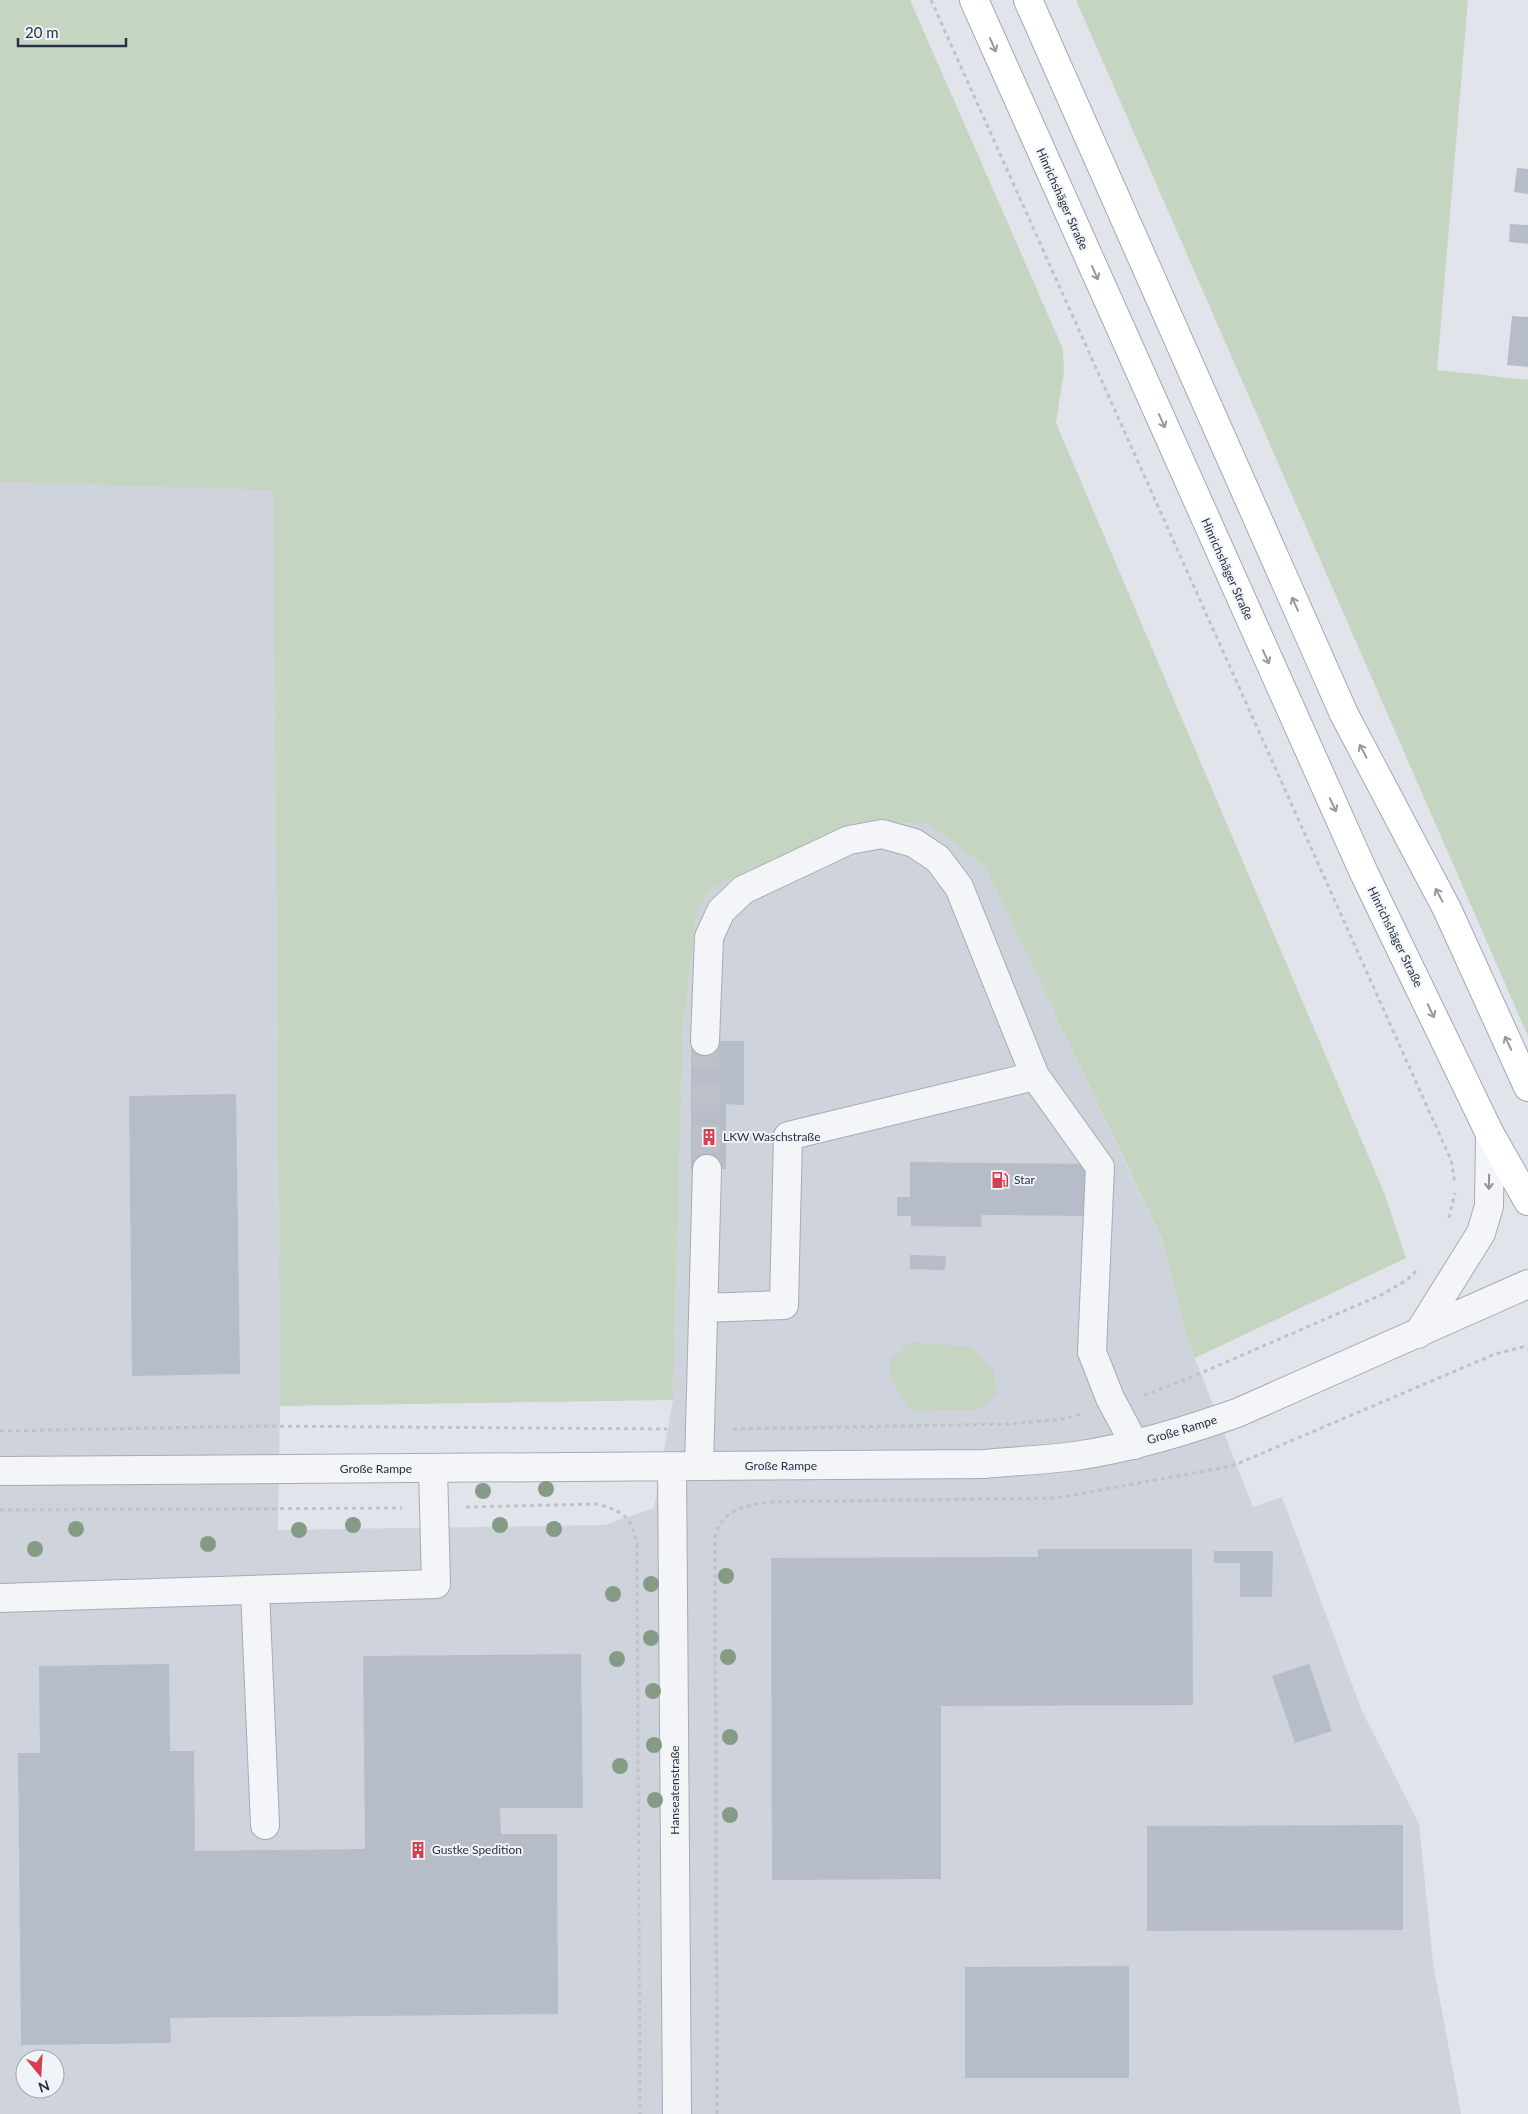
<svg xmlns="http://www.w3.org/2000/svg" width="1528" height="2114" font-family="Lato,sans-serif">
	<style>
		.built { fill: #ced3dc; fill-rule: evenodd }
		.green { fill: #c5d5c1 }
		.building { fill: #b7bdc8 }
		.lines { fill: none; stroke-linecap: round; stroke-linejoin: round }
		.minor-tunnel { stroke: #bcc0c9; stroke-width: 28; stroke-dasharray: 28 14; stroke-linecap: butt }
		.minor-casing { stroke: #a6abb5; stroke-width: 30 }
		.major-casing { stroke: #9fa8b7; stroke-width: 30 }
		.path { stroke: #bfc2c9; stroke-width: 3; stroke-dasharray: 4 4; stroke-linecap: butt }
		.minor { stroke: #f4f5f8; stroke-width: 28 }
		.major { stroke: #fff; stroke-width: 28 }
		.tree { fill: #869b86 }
		.oneway { stroke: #9498a1 }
		.oneway2 { stroke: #8e939e }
		.labels { text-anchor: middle; stroke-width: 4; stroke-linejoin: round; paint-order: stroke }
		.street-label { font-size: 12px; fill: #283143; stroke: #f0f3f7 }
		.poi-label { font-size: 12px; fill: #283143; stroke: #f0f3f7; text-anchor: start }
	</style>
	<rect width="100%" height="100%" fill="#e1e4ea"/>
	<path class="built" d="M0,482L273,489L280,1406L278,1530L605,1525L654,1508L673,1400L683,1029L697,911L712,888L851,822L929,824L985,867L1163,1242L1185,1333L1253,1507L1282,1497L1362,1711L1419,1824L1433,1963L1461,2114H0ZM25,2059H55V2089H25Z"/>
	<path class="green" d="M0,0H910L1063,349L1064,371L1056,423L1385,1195L1406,1258L1195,1358L1185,1333L1163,1241L985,867L929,824L852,822L712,888L697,911L683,1029L673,1400L280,1406L273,490L0,482Z
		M1076,0H1468L1437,370L1528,380V1036Z
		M911,1342L971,1347L994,1370L997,1392L979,1410L911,1411L891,1379L890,1360Z"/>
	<path class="building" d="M1517,168L1528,169V194L1514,192Z
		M1510,224L1528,225V244L1509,242Z
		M1512,316L1528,317V367L1507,365Z
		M691,1041H744V1105L726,1104V1169H691Z
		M236,1094L240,1374L132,1376L129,1096Z
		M910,1162L1090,1164L1089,1216L982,1215L981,1227L911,1226V1216H897V1197H910Z
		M910,1255L946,1256L945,1270L910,1269Z
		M1038,1549H1192L1193,1705L941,1706V1879L772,1880L771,1558L1038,1557Z
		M1214,1551H1273L1272,1597H1240V1563H1214Z
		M581,1654L583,1808H500L501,1834H557L558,2014L170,2018L171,2043L21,2045L18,1753H40L39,1666L169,1664L170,1751H194L195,1851L365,1849L363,1656Z
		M1309,1664L1332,1731L1295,1743L1272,1676Z
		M1403,1825V1930L1147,1931V1826Z
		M1129,1966V2078H965V1967Z"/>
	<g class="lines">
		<path class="minor-tunnel" d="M705,1041L707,1169"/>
		<g class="minor-casing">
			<path id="minor" d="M705,1041L709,937L721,911L743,890L849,840L882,834L914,843L938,859L959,887L1035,1076L1100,1167L1092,1352L1110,1398L1135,1445
				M703,1308L784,1305L788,1136L1035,1076
				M1418,1334L1481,1233L1489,1206L1490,1134
				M672,1466L677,2114
				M699,1466L707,1169
				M0,1471L984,1464C1014,1461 1045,1460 1075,1456C1131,1448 1185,1431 1237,1413L1528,1284
				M255,1590L265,1825
				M0,1598L436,1584L433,1468"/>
		</g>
		<g class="major-casing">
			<path id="major" d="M974,0L1364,873L1490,1134L1528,1201
				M1028,0L1344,714L1447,909L1528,1087"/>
		</g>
		<path class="path" d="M931,0L1451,1160L1455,1184
			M1449,1218L1455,1193
			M1144,1395L1187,1379L1381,1295L1407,1280L1417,1270
			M733,1429L1011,1424L1063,1419L1081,1414
			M0,1431L260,1426L667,1429
			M466,1507L598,1504C624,1512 633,1518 637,1546L640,2114
			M0,1510L402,1508
			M717,2114L715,1537C722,1509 743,1506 769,1502L1056,1498L1232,1466L1495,1354L1523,1347L1528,1349"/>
		<use href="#minor" class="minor"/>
		<use href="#major" class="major"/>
	</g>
	<g class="tree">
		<circle cx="546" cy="1489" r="8"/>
		<circle cx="483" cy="1491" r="8"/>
		<circle cx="353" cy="1525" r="8"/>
		<circle cx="500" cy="1525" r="8"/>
		<circle cx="76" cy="1529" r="8"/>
		<circle cx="554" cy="1529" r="8"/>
		<circle cx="299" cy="1530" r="8"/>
		<circle cx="208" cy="1544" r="8"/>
		<circle cx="35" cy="1549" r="8"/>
		<circle cx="726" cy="1576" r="8"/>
		<circle cx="651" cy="1584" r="8"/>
		<circle cx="613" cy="1594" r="8"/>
		<circle cx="651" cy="1638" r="8"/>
		<circle cx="728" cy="1657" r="8"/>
		<circle cx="617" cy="1659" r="8"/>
		<circle cx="653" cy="1691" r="8"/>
		<circle cx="730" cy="1737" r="8"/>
		<circle cx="654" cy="1745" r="8"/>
		<circle cx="620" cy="1766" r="8"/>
		<circle cx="655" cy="1800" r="8"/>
		<circle cx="730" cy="1815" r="8"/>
	</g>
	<defs><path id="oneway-shaft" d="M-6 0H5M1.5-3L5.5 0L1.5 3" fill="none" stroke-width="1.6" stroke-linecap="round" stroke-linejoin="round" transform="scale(1.25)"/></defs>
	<g class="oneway">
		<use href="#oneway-shaft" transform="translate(993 45) rotate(66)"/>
		<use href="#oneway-shaft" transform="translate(1095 273) rotate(66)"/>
		<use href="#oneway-shaft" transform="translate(1162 421) rotate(66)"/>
		<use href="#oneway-shaft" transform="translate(1295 604) rotate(-114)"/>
		<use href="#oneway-shaft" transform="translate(1266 657) rotate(66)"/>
		<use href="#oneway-shaft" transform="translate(1363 751) rotate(-118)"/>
		<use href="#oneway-shaft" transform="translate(1333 805) rotate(65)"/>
		<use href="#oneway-shaft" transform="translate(1439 895) rotate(-118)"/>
		<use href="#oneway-shaft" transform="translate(1431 1011) rotate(64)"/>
		<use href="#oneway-shaft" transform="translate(1508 1043) rotate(-115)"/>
	</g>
	<use class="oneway2" href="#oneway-shaft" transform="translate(1489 1182) rotate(91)"/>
	<defs>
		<g id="building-bare" transform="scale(1.35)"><path d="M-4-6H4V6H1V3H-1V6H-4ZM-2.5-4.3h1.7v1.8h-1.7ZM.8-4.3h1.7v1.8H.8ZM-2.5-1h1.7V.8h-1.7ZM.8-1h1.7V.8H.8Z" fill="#d63f50" stroke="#f0f3f7" stroke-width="2.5" paint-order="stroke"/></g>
		<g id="fuel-bare" transform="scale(1.35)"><path d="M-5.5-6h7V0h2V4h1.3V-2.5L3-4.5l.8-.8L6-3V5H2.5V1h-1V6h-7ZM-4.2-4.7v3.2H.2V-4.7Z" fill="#d63f50" stroke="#f0f3f7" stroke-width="2.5" paint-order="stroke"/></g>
	</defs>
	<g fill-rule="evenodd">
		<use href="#building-bare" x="709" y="1137"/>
		<use href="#fuel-bare" x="1000" y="1180"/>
		<use href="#building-bare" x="418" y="1850"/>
	</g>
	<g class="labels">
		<g class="street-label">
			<text transform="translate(1062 199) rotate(66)" y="4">Hinrichshäger Straße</text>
			<text transform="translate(1227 569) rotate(66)" y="4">Hinrichshäger Straße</text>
			<text transform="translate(1395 937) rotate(64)" y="4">Hinrichshäger Straße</text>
			<text transform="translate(1182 1430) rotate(-17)" y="4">Große Rampe</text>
			<text x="781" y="1470">Große Rampe</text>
			<text x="376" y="1473">Große Rampe</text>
			<text transform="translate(675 1790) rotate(-90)" y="4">Hanseatenstraße</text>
		</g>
		<g class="poi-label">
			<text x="723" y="1141">LKW Waschstraße</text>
			<text x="1014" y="1184">Star</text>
			<text x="432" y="1854">Gustke Spedition</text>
		</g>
	</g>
	<g transform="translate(40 2074) rotate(162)"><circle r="24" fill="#f0f3f7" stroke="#a0a5af"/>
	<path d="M0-4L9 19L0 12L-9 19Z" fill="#d63f50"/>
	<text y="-8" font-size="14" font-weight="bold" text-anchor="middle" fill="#283143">N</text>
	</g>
	<path d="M18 38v8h108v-8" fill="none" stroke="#283143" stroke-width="2.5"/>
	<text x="25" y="38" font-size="15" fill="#283143" stroke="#f0f3f7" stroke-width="4" paint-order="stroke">20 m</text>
</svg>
